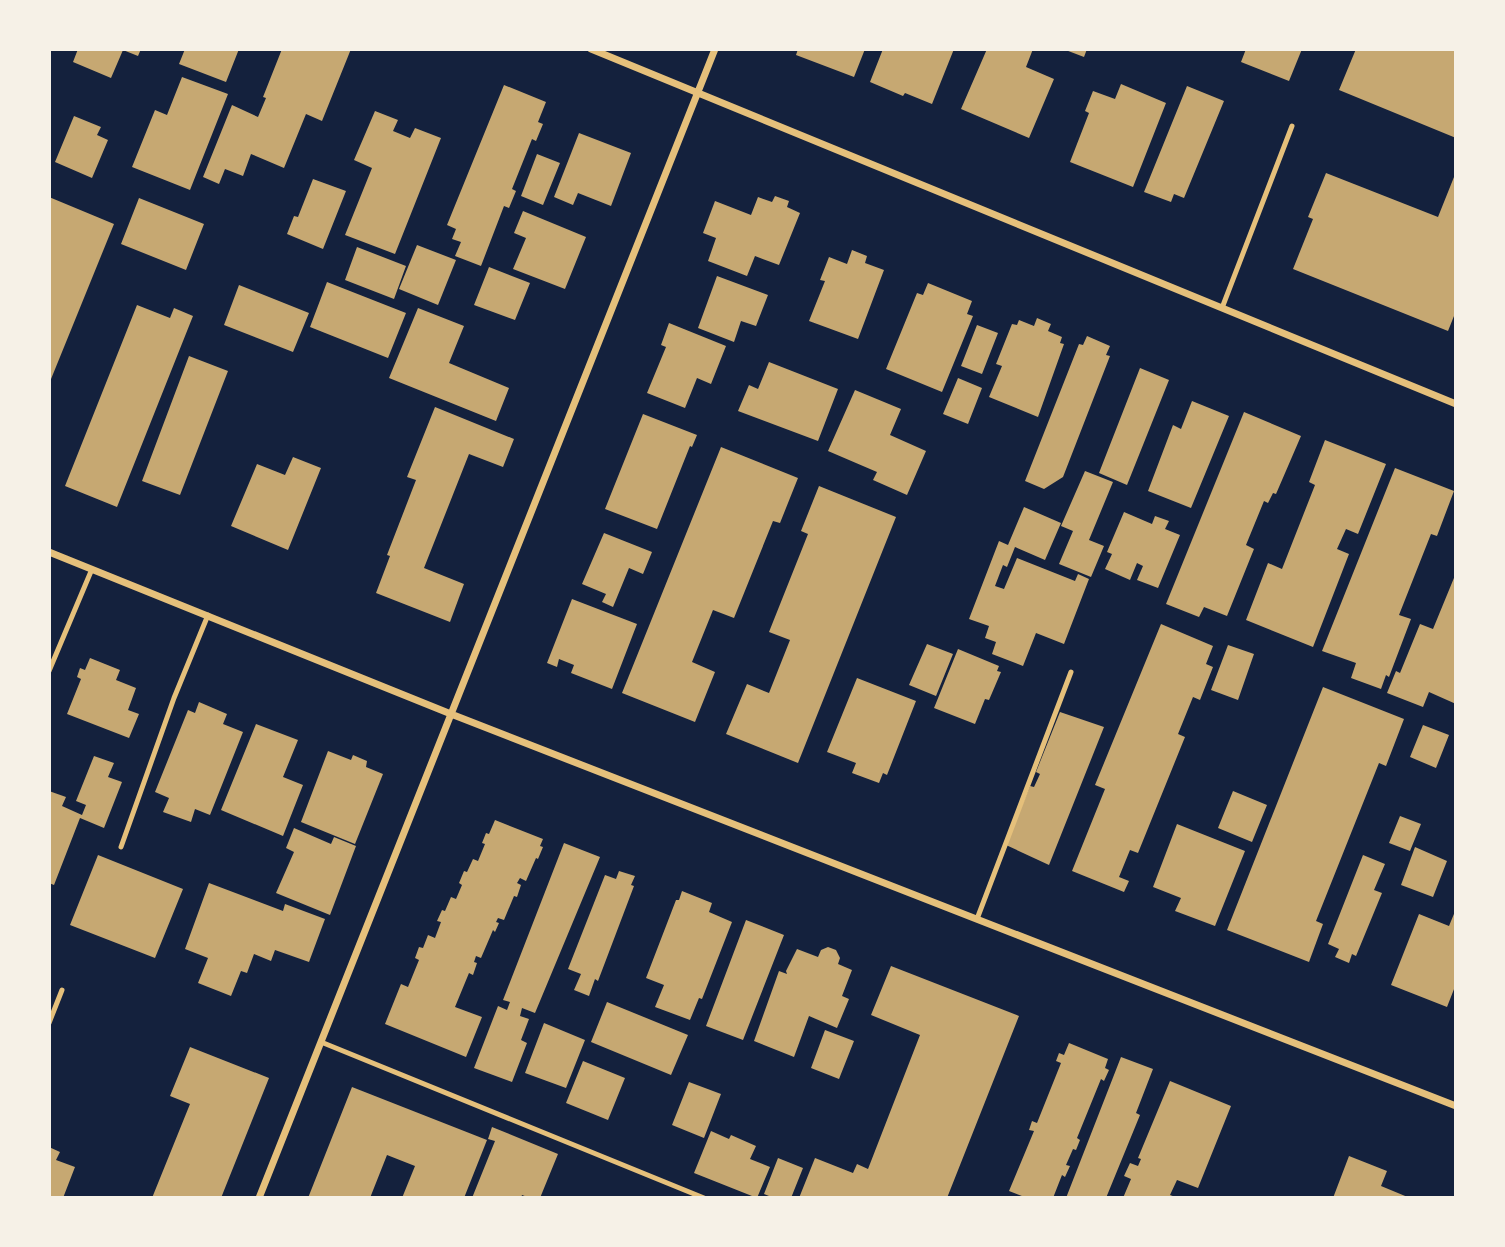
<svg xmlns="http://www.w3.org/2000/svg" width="1505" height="1247" font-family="'Roboto Condensed',sans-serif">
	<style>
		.building { fill: #c6a872 }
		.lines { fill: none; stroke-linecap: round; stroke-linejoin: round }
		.service { stroke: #e5c07b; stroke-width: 5 }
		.minor { stroke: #e5c07b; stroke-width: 7 }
	</style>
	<rect width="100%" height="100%" fill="#14213d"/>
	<path class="building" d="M78,49H141L138,56L123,50L111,78L73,62Z
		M185,49H239L226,82L179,64Z
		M282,49H351L322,121L306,114L284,168L251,154L243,176L225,169L219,184L203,177L232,105L258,117L266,98L263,97Z
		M798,49H865L854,77L796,55Z
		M883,49H954L932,104L905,93L903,96L870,82Z
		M987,49H1033L1026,67L1054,79L1029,138L961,109Z
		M1063,49H1087L1084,57Z
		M1246,49H1302L1289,81L1241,62Z
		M1356,49H1456V138L1339,90Z
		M182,77L228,94L190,190L132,167L155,110L167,115Z
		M1121,84L1166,103L1133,187L1070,162L1089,113L1085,111L1093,91L1115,99Z
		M504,85L546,102L538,122L543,124L536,141L532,139L512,189L516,191L509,208L504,206L481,266L455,256L461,242L452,239L456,229L447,225Z
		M1187,86L1224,101L1184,198L1174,194L1171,202L1144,192Z
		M375,111L398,120L393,131L410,138L415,128L441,138L395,254L345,235L372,168L354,160Z
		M74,116L101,127L97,135L108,140L92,178L55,162Z
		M579,133L631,153L611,206L578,193L573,205L554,197Z
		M537,154L560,163L543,205L521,196Z
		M1456,172V311L1448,331L1293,269L1313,219L1308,217L1326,173L1438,217Z
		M313,179L346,191L323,249L287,234L294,216L298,217Z
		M775,196L789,201L787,207L800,213L779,265L755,256L747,276L708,261L716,238L703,233L715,201L751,215L758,197L772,202Z
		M49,197L114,224L49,384Z
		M139,198L204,224L186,270L121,244Z
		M523,211L586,237L565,289L513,269L526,238L514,233Z
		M417,245L456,260L438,305L399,289Z
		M357,247L406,266L394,299L345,280Z
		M852,250L867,256L865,263L884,270L858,339L809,321L825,281L820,280L829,257L847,264Z
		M489,267L530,283L515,320L474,305Z
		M717,276L768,295L756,326L741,321L734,342L698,328Z
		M327,282L406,313L388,358L310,327Z
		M928,283L972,301L967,314L973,316L942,392L886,369L917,293L923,295Z
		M239,285L309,313L293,352L224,325Z
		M137,305L170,318L174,308L193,316L117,507L65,486Z
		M418,308L464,326L449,363L509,388L496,421L389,378Z
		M1037,318L1051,324L1048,331L1062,337L1060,343L1064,344L1038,417L989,397L1002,366L996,364L1012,324L1017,325L1019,320L1034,326Z
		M669,323L726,346L711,384L697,378L685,408L647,393L666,347L661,345Z
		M977,325L998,333L982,374L961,366Z
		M1087,336L1110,346L1106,355L1110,356L1063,477L1044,489L1025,481L1079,344L1083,345Z
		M189,356L228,371L180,495L142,481Z
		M769,362L838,389L818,441L738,411L749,385L758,389Z
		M1140,368L1169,380L1127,485L1099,473Z
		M958,378L982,388L968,424L943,414Z
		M855,390L901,409L890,435L926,451L907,495L873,480L877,472L828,451Z
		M1192,401L1229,416L1191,508L1148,491L1173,425L1181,429Z
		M435,407L514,439L503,467L469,454L424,568L464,584L450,622L376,593L390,556L387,555L416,480L407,477Z
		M1244,412L1301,436L1276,494L1273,493L1268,503L1264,501L1246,545L1254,549L1227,616L1204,607L1199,617L1166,604Z
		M643,414L697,435L692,447L690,446L657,529L605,509Z
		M1325,440L1386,464L1358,534L1346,529L1337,549L1349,554L1313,647L1246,620L1268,563L1282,569L1315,485L1309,482Z
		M721,447L798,478L780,523L773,521L734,618L713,610L692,662L715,672L695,722L622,693Z
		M293,457L321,468L288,550L231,526L257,464L285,475Z
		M1395,468L1454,491L1437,536L1431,534L1399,615L1411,619L1389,677L1386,675L1381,689L1351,678L1356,663L1322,651Z
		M1085,471L1113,482L1089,540L1104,546L1091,577L1059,564L1073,531L1061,526Z
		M819,486L896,517L798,763L726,734L747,684L769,693L790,640L769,632L808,534L801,531Z
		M1024,507L1061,523L1045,560L1015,547L1007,567L1003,565L995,586L1004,589L1017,558L1075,581L1078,574L1089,579L1064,644L1036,633L1023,666L992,654L996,642L985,638L989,626L969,619L999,541L1008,545Z
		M1124,512L1152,524L1155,516L1169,521L1165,529L1180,535L1158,588L1137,580L1143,566L1137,563L1130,580L1105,569L1112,554L1107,552Z
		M604,533L652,552L643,574L629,568L613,607L602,602L606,594L582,584Z
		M1456,573V704L1429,692L1423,707L1387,693L1396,671L1400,673L1420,624L1433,629Z
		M572,599L637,624L612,689L571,673L574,665L559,659L557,667L547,663Z
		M1161,624L1213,646L1206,664L1213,667L1200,700L1193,697L1178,734L1185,737L1138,853L1130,850L1119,877L1129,881L1124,892L1072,871L1105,789L1095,785Z
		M927,644L953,654L936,696L909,685Z
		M1228,645L1254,654L1238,700L1211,690Z
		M958,649L999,666L997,671L1001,672L989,700L985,699L975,724L934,708Z
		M90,658L120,670L116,680L136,688L128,710L139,714L129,738L67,714L81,679L77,677L80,668L85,670Z
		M857,678L916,701L887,775L883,773L879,783L852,773L856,763L827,752Z
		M1323,687L1404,719L1386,766L1379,763L1316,921L1323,924L1309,962L1227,930Z
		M199,702L227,714L223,724L243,732L210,815L195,809L191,822L163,812L169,798L155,792L188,710L195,713Z
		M1060,712L1104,727L1049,865L1006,845L1030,786L1034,787L1040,774L1036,772Z
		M256,724L298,740L283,777L303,785L283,836L221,810Z
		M1423,725L1449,735L1436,768L1410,757Z
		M328,751L351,760L353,755L367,761L366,767L383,774L355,844L301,822Z
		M94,756L114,763L108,777L122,782L104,828L80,818L54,885L49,883V791L66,797L62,806L82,815L86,805L76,801Z
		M1233,791L1267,805L1252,842L1218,828Z
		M1400,816L1421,824L1410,851L1389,843Z
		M495,820L543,839L540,846L543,847L538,859L536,858L526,881L520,878L517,883L521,885L517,897L514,896L504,920L498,918L496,922L499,923L495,932L493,930L481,958L476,956L474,962L477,963L473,975L469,973L455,1007L482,1017L466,1057L385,1024L401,984L408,987L419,960L415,958L419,947L423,948L428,935L435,938L441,922L437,921L442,910L445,911L451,897L456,899L462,885L459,883L464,871L467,872L473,859L478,861L485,844L482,843L486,833L489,834Z
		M1177,824L1245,851L1215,926L1175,911L1181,898L1153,887Z
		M294,828L331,844L334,837L356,846L330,915L276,893L294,852L286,848Z
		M564,843L600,857L535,1013L522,1008L520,1016L529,1019L521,1040L527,1043L512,1082L474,1068L498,1006L507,1010L510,1002L503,1000Z
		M1415,847L1447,861L1433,897L1401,885Z
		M98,855L183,889L155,958L70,925Z
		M1363,855L1385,864L1374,890L1382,893L1356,956L1352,954L1349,963L1335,957L1339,949L1328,944Z
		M619,871L635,876L631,885L634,886L598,981L595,979L589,996L574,990L581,974L568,969L605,875L616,879Z
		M209,883L283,911L285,904L325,919L309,962L275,950L271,961L254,954L247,973L241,971L231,996L198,983L208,958L185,949Z
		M682,891L712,903L709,912L732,922L702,999L699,998L690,1020L655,1007L664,985L646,978L676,900H679Z
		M1456,909V984L1447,1007L1391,985L1419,914L1449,926Z
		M746,920L784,935L743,1040L706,1026Z
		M828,947L836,950L840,958L838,964L852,970L842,996L849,999L837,1028L809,1016L794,1057L754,1041L779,971L787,974L786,971L797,949L818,957L821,950Z
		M891,966L1019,1016L947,1198H799L815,1158L853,1173L857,1164L868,1169L920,1035L871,1015Z
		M607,1002L688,1035L671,1075L591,1042Z
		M544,1023L585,1040L566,1088L525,1073Z
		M825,1030L854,1041L839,1079L811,1068Z
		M1069,1043L1108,1059L1105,1068L1109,1070L1104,1081L1101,1079L1077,1138L1080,1140L1076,1150L1073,1149L1066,1165L1070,1166L1065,1177L1062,1175L1053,1198H1027L1009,1191L1034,1131L1029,1130L1032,1121L1037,1123L1061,1063L1056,1061L1059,1053L1064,1055Z
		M190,1047L269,1078L221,1198H152L190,1104L170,1096Z
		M1121,1057L1153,1069L1136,1113L1140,1115L1106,1198H1066Z
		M583,1061L625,1078L608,1120L566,1103Z
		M1170,1081L1231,1106L1198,1188L1177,1180L1170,1195L1178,1198H1123L1131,1179L1124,1176L1130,1163L1138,1166L1141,1159L1138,1158Z
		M689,1082L721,1094L704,1138L672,1125Z
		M352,1087L487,1140L464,1198H402L415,1166L387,1155L370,1198H308Z
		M492,1127L558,1154L540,1198H530L522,1195L521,1198H472L495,1141L488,1139Z
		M711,1131L729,1139L731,1135L756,1146L750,1159L770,1167L757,1198L694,1173Z
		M49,1147L60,1152L56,1160L75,1167L63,1198H49Z
		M1349,1156L1387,1171L1381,1186L1410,1198H1333Z
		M778,1158L803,1168L791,1198H774L764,1194Z"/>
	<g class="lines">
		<path class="service" d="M1222,308L1292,126
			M49,671L92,569
			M121,847L174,698L208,615
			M977,919L1071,672
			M49,1023L62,990
			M321,1042L704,1198"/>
		<path class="minor" d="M591,49L1456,404
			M49,552L451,714L1456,1106
			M259,1198L715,49"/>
	</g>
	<rect width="1505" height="1247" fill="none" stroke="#f6f1e7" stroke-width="102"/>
</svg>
